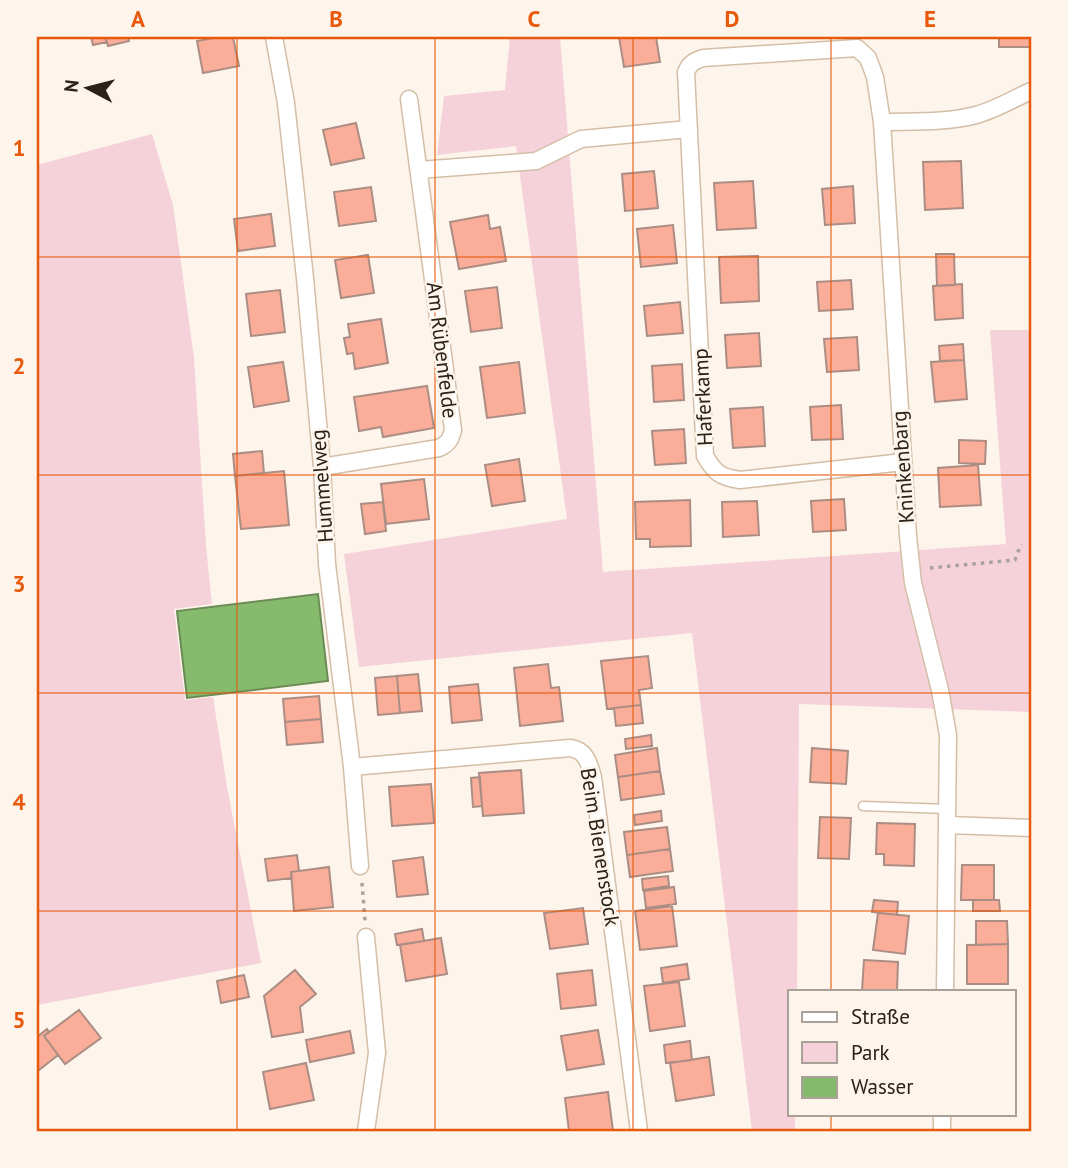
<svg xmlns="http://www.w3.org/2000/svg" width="1068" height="1168" font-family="'PT Sans',sans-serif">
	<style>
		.green { fill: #f5d2da }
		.water { fill: #86ba6d; stroke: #6a8c54; stroke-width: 2 }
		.building { fill: #faae99; stroke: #ac8d84; stroke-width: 2 }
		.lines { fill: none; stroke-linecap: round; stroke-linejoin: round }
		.lane-casing { stroke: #d4bea7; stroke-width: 11 }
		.street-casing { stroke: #d4bea7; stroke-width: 19 }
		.path { stroke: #aaa198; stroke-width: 3.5; stroke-dasharray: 3.5 5; stroke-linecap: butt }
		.lane { stroke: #fff; stroke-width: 8 }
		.street { stroke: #fff; stroke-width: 16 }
		.grid { fill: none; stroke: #e8590c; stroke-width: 2; stroke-opacity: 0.55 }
		.labels { text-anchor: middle; stroke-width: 5; stroke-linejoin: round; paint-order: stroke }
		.street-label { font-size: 21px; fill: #2a2219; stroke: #fdf4eb }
		.neatline { fill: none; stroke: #e8590c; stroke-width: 2.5 }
		.grid-label { font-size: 23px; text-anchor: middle; font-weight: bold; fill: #e8590c }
	</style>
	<rect width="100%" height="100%" fill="#fdf4eb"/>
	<path class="green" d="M510,37H560L603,572L1006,544L990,330H1031V712L799,704L797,991H790V1114H795V1131H752L692,633L359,667L344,554L567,519L516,146L437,155L444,96L505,90Z
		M152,134L173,205L194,358L206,546L212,604L174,609L185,700L213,697L227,787L261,963L37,1005V165Z"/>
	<path class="water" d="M318,594L328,681L187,698L177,611Z"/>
	<path class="building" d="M91,37H105L107,42L93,45Z
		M105,37H128L129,41L108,46Z
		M219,37H233L239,66L203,73L197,41Z
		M619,37H656L660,62L624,67Z
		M999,37H1031V47H999Z
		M356,123L364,158L331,165L323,130Z
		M961,161L963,208L925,210L923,162Z
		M654,171L658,208L625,211L622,174Z
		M753,181L756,228L717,230L714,183Z
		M853,186L855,223L825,225L822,189Z
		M371,187L376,221L339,226L334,192Z
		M271,214L275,246L238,251L234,219Z
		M488,215L490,229L500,227L506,261L459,269L450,222Z
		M673,225L677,263L641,267L637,229Z
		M936,254H954L955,285L937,286Z
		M368,255L374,293L341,298L335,260Z
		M758,256L759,301L721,303L719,257Z
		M851,280L853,309L819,311L817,282Z
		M962,284L963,318L935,320L933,286Z
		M497,287L502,328L471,332L465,291Z
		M280,290L285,332L251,336L246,294Z
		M680,302L683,333L647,336L644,306Z
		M381,319L388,363L355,369L353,353L347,354L344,338L350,337L348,324Z
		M759,333L761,366L727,368L725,335Z
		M857,337L859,370L827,372L824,339Z
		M963,344L964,360L940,361L939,346Z
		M964,360L967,399L935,402L931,362Z
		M283,362L289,401L254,407L248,367Z
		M519,362L525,413L487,418L480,367Z
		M682,364L684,400L654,402L652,366Z
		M427,386L434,428L383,437L381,427L359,431L354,397Z
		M841,405L843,439L812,440L810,407Z
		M763,407L765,446L733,448L730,409Z
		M684,429L686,463L655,465L652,431Z
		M959,440L986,441L985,464L959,463Z
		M262,451L264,473L235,476L233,454Z
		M519,459L525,501L492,506L485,465Z
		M978,465L981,505L940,507L938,468Z
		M284,471L289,525L241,529L235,476Z
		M424,479L429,519L386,524L381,484Z
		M844,499L846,530L813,532L811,501Z
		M690,500L691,546L650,547V539H636L635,502Z
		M757,501L759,535L723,537L722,502Z
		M383,502L386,531L365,534L361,504Z
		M648,656L652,688L639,690L641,705L607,709L601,661Z
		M548,664L551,688L559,687L563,721L520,726L514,668Z
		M418,674L422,711L400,713L397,676Z
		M397,676L400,713L378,715L375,678Z
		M478,684L482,720L452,723L449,687Z
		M319,696L321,719L285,722L283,699Z
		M641,705L643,723L616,726L614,708Z
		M321,719L323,742L287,745L285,722Z
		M651,735L652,746L626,749L625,739Z
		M657,748L660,771L618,777L615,755Z
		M812,748L848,751L846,784L810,782Z
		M521,770L524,813L483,816L479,773Z
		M660,771L664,794L621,800L618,777Z
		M480,777L482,806L473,807L471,778Z
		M431,784L434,823L392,826L389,787Z
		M661,811L662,821L635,825L634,815Z
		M820,817L851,818L849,859L818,858Z
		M877,823L915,824L914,866L884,865V854H876Z
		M667,827L670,849L627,855L624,832Z
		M670,849L673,871L630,877L627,855Z
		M297,855L299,871L291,872L292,878L268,881L265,859Z
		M423,857L428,894L397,897L393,861Z
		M962,865H994V900H961Z
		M329,867L333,907L294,911L291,872Z
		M668,876L669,886L643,890L642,879Z
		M674,887L676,904L646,908L644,891Z
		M874,900L898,902L897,915L872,912Z
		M973,900H999L1000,911H973Z
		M672,906L677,946L640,950L635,911Z
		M583,908L588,944L550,949L544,913Z
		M878,913L909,916L905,954L873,950Z
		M976,921H1007L1008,944L976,945Z
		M422,929L424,941L397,945L395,934Z
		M441,938L447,974L406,981L400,945Z
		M1008,944V984H967V945Z
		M864,960L898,962L897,991H862Z
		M687,964L689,979L663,983L661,968Z
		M295,970L316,994L300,1007L303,1032L272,1037L264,996Z
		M592,970L596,1005L561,1009L557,974Z
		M244,975L249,997L221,1003L217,981Z
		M679,982L685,1026L650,1031L644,986Z
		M79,1010L101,1038L65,1064L44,1036Z
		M47,1029L49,1032L44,1036L58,1055L39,1070L37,1067V1037Z
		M598,1030L604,1064L567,1070L561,1036Z
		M350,1031L354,1053L310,1062L306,1040Z
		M690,1041L692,1060L666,1063L664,1045Z
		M709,1057L714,1095L676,1101L670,1063Z
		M306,1063L314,1100L270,1109L263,1072Z
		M608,1092L613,1131H569L565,1098Z"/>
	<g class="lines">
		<g class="lane-casing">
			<path id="lane" d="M863,806L948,809"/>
		</g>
		<g class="street-casing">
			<path id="street" d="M274,37L286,103L305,278L322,467L327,564L352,767L360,866
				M882,122C913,121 946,123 976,115C995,110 1013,99 1031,91
				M419,170L536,161L581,139L689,129
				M903,462L740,480C720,477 715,473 705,456L686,72C690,63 694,61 703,58L857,48L868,58L875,77L882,122L908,536L913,583L940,690L948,735L945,991
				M322,467L439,448C448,444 451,439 453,430L409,99
				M352,767L570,748C586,750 589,763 593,777L639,1131
				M948,825L1031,828
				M366,1131L377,1053L366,937
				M942,1131V1114"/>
		</g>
		<path class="path" d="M930,568L1015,560L1021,544
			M362,883L365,921"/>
		<use href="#lane" class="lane"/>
		<use href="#street" class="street"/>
	</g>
	<path class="grid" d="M237,37V1131M435,37V1131M633,37V1131M831,37V991M37,257H1031M37,475H1031M37,693H1031M37,911H1031M831,1114V1131"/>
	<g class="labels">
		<g class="street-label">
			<text transform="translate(442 350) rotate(83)" y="7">Am Rübenfelde</text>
			<text transform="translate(703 397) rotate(-93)" y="7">Haferkamp</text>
			<text transform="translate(903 467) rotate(-94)" y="7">Kninkenbarg</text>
			<text transform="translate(322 486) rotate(-94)" y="7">Hummelweg</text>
			<text transform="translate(600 847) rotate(81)" y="7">Beim Bienenstock</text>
		</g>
	</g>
	<rect width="1068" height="1168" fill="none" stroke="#fdf4eb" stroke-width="77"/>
	<rect x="788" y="990" width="228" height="126" fill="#fdf4eb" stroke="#a9a097" stroke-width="2"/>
	<rect x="802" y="1012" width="35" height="10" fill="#ffffff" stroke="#a9a097" stroke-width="2"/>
	<text x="851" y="1024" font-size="21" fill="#2a2219">Straße</text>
	<rect x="802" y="1042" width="35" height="21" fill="#f5d2da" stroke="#a9a097" stroke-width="2"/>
	<text x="851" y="1060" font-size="21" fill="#2a2219">Park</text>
	<rect x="802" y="1077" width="35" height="21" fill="#86ba6d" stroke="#a9a097" stroke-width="2"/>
	<text x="851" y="1094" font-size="21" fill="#2a2219">Wasser</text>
	<g transform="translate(88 88) rotate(277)" stroke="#fdf4eb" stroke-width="5" paint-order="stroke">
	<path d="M0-5L12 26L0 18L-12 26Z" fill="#2a2219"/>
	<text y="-10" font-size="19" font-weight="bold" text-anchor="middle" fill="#2a2219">N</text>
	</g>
	<rect x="38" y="38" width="992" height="1092" class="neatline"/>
	<g class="grid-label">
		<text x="138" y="27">A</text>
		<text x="336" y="27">B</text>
		<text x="534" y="27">C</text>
		<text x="732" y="27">D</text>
		<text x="930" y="27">E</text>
		<text x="19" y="156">1</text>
		<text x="19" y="374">2</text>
		<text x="19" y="592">3</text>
		<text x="19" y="810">4</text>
		<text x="19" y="1028">5</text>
	</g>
</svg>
